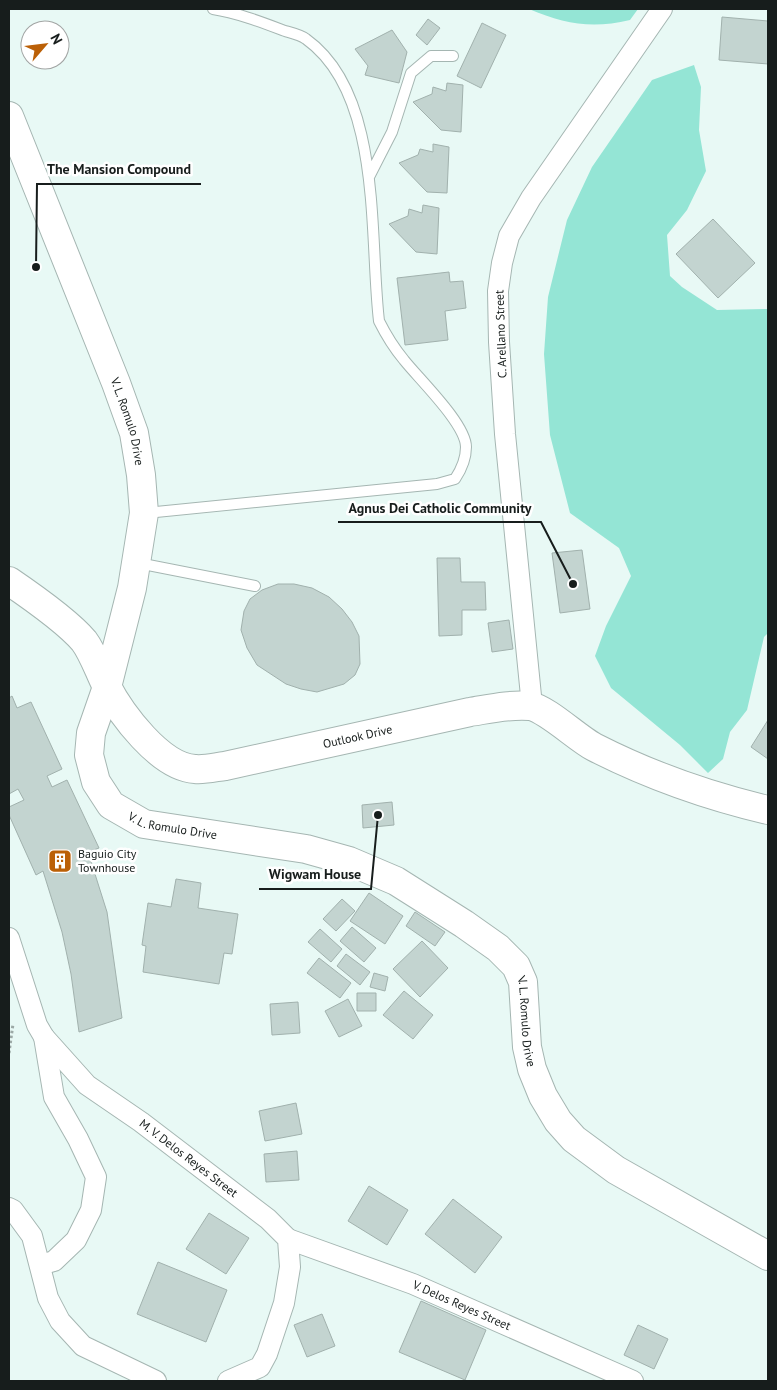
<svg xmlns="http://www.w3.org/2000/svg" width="777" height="1390" font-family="'PT Sans',sans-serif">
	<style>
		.green { fill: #94e5d5 }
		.building { fill: #c3d4d0; stroke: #a1b1ad }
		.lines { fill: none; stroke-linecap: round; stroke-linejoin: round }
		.lane-casing { stroke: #a5b6b2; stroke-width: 12 }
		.street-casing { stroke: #a5b6b2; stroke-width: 22 }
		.secondary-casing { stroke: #a5b6b2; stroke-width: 30 }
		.path { stroke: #9ca9a6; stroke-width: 3; stroke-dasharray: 2.5 2.5; stroke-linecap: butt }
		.lane { stroke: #fff; stroke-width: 10 }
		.street { stroke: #fff; stroke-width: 20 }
		.secondary { stroke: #fff; stroke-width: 28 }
		.labels { text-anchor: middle; stroke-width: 5; stroke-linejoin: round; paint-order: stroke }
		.street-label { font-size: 12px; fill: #171d1c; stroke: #fff }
		.poi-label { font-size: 12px; fill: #171d1c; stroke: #fff; text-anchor: start }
		.leader { fill: none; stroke: #171d1c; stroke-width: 2 }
		.callout-dot { fill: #171d1c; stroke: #fff; stroke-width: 2 }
		.callout-label { font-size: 14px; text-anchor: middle; font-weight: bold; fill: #171d1c; stroke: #fff; stroke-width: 5; stroke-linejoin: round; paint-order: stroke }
	</style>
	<rect width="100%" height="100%" fill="#e8f9f5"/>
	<path class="green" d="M529,9H638L630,20C592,29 564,24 529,9Z
		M694,65L701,87L699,130L706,171L687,210L667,235L670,276L682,287L717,310L768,309V633L764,637L747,710L730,732L723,759L708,773L680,745L611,688L595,656L606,626L631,576L619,548L570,513L550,435L544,354L548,297L567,220L592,167L652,80Z"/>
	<path class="building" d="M722,17L768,21V64L719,60Z
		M428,19L440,28L427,45L416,35Z
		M482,23L506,35L481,88L457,76Z
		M392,30L407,52L399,83L365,75L368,66L355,49Z
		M447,83L463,85L461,132L441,130L413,102L432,94L433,87L446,91Z
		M433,144L449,147L447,193L427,192L399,163L418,155L420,149L433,152Z
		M423,205L439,208L437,254L416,252L389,224L408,216L409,209L422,213Z
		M713,219L755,263L718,298L676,254Z
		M449,272L450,282L463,281L466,308L445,311L448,340L405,345L397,278Z
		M582,550L590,609L560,613L552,553Z
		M437,558H460L461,582H485L486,610H462V635L439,636Z
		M278,584H294L312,588L329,597L342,609L352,622L359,636L360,664L355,675L344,684L317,692L301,689L286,684L257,665L247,648L241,630L244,611L250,599L262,590Z
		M509,620L513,649L492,652L488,623Z
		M12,696L17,708L31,702L62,769L47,776L52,787L67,780L99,848L88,852L107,912L122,1018L79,1032L71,974L62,932L43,871L36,875L9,815V807L24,800L18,789L9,794V698Z
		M768,720V759L751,747Z
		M392,802L394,825L363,828L362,805Z
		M176,879L201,883L198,908L238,914L232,954L224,953L219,984L143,972L146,946L142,945L148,903L171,907Z
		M369,893L403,916L385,944L350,921Z
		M342,899L355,911L336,931L323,919Z
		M415,912L445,932L435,946L406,926Z
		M352,927L376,948L364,962L340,941Z
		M320,929L342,949L331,962L308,942Z
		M422,941L448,968L420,997L393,969Z
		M346,954L370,972L360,985L337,966Z
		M319,958L351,983L340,998L307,973Z
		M374,973L388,977L385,991L370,987Z
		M404,991L433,1015L413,1039L383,1015Z
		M357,993H376V1011H357Z
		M348,999L362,1026L339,1037L325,1011Z
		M298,1002L300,1033L272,1035L270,1004Z
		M296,1103L302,1134L265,1141L259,1111Z
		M297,1151L299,1180L266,1182L264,1154Z
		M369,1186L408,1210L387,1245L348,1221Z
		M453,1199L502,1237L475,1273L425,1234Z
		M209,1213L249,1238L226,1274L186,1249Z
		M158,1262L227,1290L206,1342L137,1314Z
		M421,1301L486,1330L465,1380L399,1352Z
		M322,1314L335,1346L307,1357L294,1325Z
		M638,1325L668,1339L654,1369L624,1355Z"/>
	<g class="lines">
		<g class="lane-casing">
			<path id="lane" d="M369,177L392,132L411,73L431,56H453
				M146,513L437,484L455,479C461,470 466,460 466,447C466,424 419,379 404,360C394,348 386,335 379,321C369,237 383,94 306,39C301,35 292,33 285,31C261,22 238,13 213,9
				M138,563L255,586"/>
		</g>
		<g class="street-casing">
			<g id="street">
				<path d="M532,706L505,434L499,342L498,291L502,263L509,236L531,198L662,9"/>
				<path id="s1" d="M9,938L37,1025L44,1037L87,1085L141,1122L268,1219L288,1239L290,1267L284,1303L267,1354L260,1367L228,1381"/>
				<path d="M9,1208L13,1210L32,1236L48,1298L60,1321L83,1346L156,1381"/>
				<path id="s2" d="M288,1239L413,1284L633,1381"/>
				<path d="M40,1265L54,1261L76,1240L91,1210L96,1177L78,1139L54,1097L44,1037"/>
			</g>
		</g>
		<g class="secondary-casing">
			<g id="secondary">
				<path id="s3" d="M9,116L116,383L134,433L141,475L144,513L132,588L107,687L91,733L89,755L96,782L111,805L144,824L306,849L349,861L396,881L464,924L498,948L516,966L523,982L527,1047L532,1069L543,1096L558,1121L574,1139L616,1170L768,1256"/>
				<path id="s4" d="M9,581C31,596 67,621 84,641C93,653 99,671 106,685C121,714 160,767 195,769C205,770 216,767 225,766L470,712C489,709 510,704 530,706C547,709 577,738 594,747C649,775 708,796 768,810"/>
			</g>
		</g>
		<path class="path" d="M9,1053L13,1024"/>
		<use href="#lane" class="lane"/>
		<use href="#street" class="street"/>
		<use href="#secondary" class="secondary"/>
	</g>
	<defs>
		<g id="building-square" transform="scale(1.25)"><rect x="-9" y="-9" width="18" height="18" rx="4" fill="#bb6007" stroke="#fff"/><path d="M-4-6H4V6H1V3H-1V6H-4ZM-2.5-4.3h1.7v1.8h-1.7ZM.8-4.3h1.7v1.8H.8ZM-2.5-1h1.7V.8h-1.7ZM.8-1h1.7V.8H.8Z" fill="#fff"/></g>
	</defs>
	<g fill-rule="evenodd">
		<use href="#building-square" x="60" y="861"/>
	</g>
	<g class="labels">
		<g class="street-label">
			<text transform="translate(501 334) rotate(-92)" y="4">C. Arellano Street</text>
			<text dy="4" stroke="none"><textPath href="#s3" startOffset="328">V. L. Romulo Drive</textPath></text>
			<text dy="4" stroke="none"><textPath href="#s4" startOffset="438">Outlook Drive</textPath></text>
			<text dy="4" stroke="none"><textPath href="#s3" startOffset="792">V. L. Romulo Drive</textPath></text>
			<text dy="4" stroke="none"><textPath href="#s3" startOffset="1228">V. L. Romulo Drive</textPath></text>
			<text dy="4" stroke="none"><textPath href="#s1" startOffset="295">M. V. Delos Reyes Street</textPath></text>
			<text dy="4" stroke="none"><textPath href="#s2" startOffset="186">V. Delos Reyes Street</textPath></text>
		</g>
		<g class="poi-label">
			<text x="78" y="858">Baguio City<tspan x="78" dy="14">Townhouse</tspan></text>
		</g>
	</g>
	<path class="leader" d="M36 267L37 184H201M573 584L541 522H338M378 815L371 889H259"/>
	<g class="callout-dot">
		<circle cx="36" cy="267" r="5"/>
		<circle cx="573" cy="584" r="5"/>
		<circle cx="378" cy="815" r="5"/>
	</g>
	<g class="callout-label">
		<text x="119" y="174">The Mansion Compound</text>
		<text x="440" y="513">Agnus Dei Catholic Community</text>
		<text x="315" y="879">Wigwam House</text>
	</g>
	<rect width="777" height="1390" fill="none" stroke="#171d1c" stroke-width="20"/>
	<g transform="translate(45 45) rotate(62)"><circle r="24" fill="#ffffff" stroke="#a2a5a4"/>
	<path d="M0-4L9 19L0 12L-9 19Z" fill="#bb6007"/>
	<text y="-8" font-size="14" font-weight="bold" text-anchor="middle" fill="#171d1c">N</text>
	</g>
</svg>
